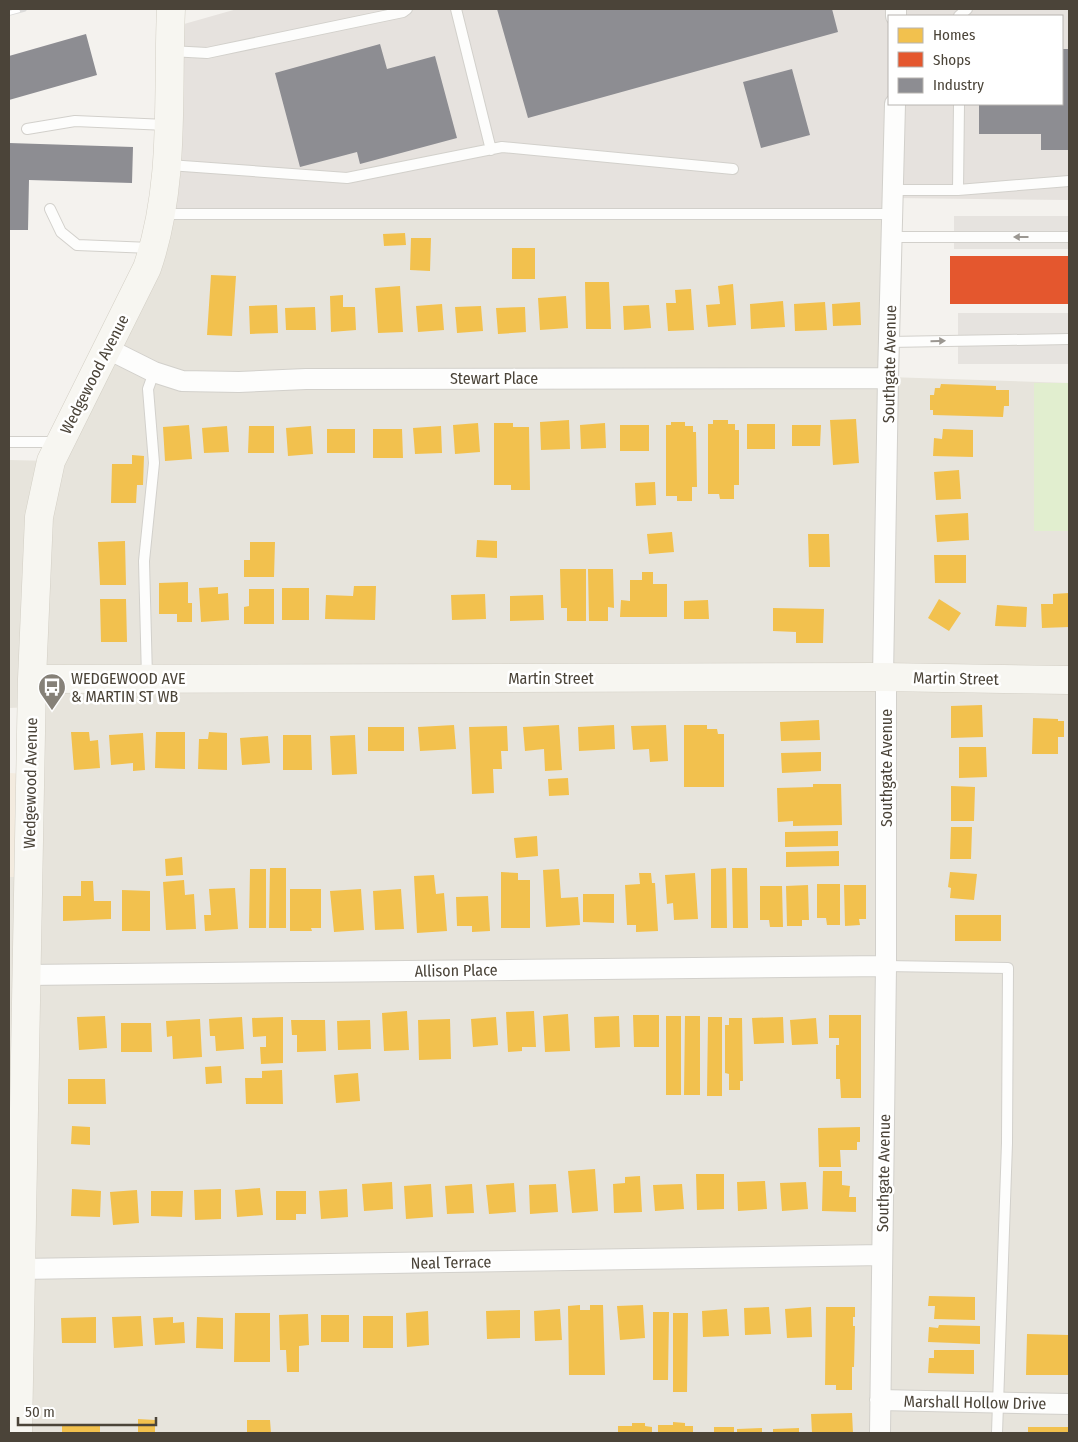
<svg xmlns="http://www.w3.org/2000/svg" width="1078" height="1442" font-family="'Fira Sans Condensed',sans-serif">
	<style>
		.residential { fill: #e7e4dc }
		.commercial { fill: #f3ebdf }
		.industrial { fill: #e6e2de; fill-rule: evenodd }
		.green { fill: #e1eecf }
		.parking { fill: #e6e3df }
		.homes { fill: #f2c14e }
		.shops { fill: #e4572e }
		.industry { fill: #8d8d92 }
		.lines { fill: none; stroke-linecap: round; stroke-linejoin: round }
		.lane-casing { stroke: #d2d0cb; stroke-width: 12 }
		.street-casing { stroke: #d2d0cb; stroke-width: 22 }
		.secondary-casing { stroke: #d3cfc5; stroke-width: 29 }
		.lane { stroke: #fdfdfc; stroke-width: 10 }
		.street { stroke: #fdfdfc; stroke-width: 20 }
		.secondary { stroke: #f7f6f1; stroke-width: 28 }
		.rail-casing { stroke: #dbdbda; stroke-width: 5.5 }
		.rail { stroke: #fff; stroke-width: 4; stroke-dasharray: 11; stroke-linecap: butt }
		.oneway { fill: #9b9791 }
		.labels { text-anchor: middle; stroke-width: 5; stroke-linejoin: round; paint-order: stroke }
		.street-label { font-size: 16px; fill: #4b4439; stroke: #fff }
		.poi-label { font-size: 16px; fill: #4b4439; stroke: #fff; text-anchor: start }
	</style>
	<rect width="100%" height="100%" fill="#f4f2ee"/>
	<path class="residential" d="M162,214H893L888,377L1069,383V1433H18L23,1091H9V877H28L31,707L9,708V460L51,461Z"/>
	<path class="commercial" d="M9,773L30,774L28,877H9Z"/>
	<path class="industrial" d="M237,9H1069V200L893,198V214H162L170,28ZM889,16H1062V104H889Z"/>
	<path class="green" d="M1034,383H1069V531H1034Z"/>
	<path class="parking" d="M954,216H1069V249H954Z
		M958,313H1069V364H958Z"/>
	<path class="homes" d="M405,233L406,245L384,246L383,234Z
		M411,238H431L430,271L410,270Z
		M512,248H535V279H512Z
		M211,275L236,276L232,336L207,335Z
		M585,282H609L611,329H586Z
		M733,284L736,325L708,327L706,305L720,304L718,286Z
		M400,286L403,332L378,333L375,288Z
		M691,289L694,330L668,331L666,303H676L675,290Z
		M343,295V307H355L356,330L331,332L330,296Z
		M566,296L568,328L540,330L538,298Z
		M783,301L785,327L751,329L750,304Z
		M825,302L827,330L795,331L794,304Z
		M860,302L861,325L833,326L832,304Z
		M442,304L444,330L418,332L416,306Z
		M277,305L278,333L250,334L249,306Z
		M649,305L651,328L624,330L623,306Z
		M481,306L483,331L457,333L455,307Z
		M315,307L316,330H286L285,308Z
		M525,307L526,332L498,334L496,308Z
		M941,384L996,386V390H1009V406H1004L1003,417L933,415V410H930V395H934L935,388H940Z
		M856,419L859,463L833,465L830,420Z
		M569,420L570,449L541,450L540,422Z
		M713,420H728V424H735V430H739V485H734V499H720L719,494H708V424H713Z
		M671,422H685V426H693V432H696L697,487H692V501H677V496H666V425H671Z
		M478,423L480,452L455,454L453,425Z
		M494,423H513V427H529L530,490H511V485H494Z
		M605,423L606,448L581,449L580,425Z
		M747,424H775V449H747Z
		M189,425L192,459L165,461L163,427Z
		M620,425H649V451H620Z
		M792,425H821L820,446H792Z
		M227,426L229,452L204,453L202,428Z
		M249,426H274V453H248Z
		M311,426L313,454L288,456L286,428Z
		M441,426L442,453L415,454L413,428Z
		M327,429H355V453H327Z
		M373,429H402L403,458H373Z
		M943,429L973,430V457L933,456L934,438L942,439Z
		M132,455L144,456L143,485H137L136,503H111L112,464H132Z
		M959,470L961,499L936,500L934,472Z
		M655,482L656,505L636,506L635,483Z
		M968,513L969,540L937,542L935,515Z
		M672,532L674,552L649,554L647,534Z
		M808,534H829L830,567H809Z
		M477,540L497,541V558L476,557Z
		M125,541L126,585H100L98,542Z
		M250,542H275L274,577H244V560H250Z
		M934,555H966V583H935Z
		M560,569H586V621H567V608H561Z
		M588,569H613L614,608L608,607V621H589Z
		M642,572H653V584H667V617H620L621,600L630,601V580H642Z
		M188,582V603H192V622H177V614H159V583Z
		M354,586H376L375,620L325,619L326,595L353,596Z
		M218,587V594L228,593L229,620L201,622L199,588Z
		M282,588H309V620H282Z
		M249,589H274V624H244V607L249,606Z
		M1069,593V627L1042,628L1041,604H1053V594Z
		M485,594L486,619L452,620L451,595Z
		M543,595L544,620L510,621V596Z
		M100,599H126L127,642H101Z
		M939,599L961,613L949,631L928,618Z
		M708,600L709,619H684V601Z
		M997,605L1027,607L1026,627L995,626Z
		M773,608L824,609L823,643H796V632L773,631Z
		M982,705L983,737L951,738V706Z
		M1033,718L1058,719V721H1064V737H1058V754H1032Z
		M819,720L820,740L781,741L780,722Z
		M454,725L456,749L420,751L418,727Z
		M559,725L562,770L545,771L544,749L525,751L523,727Z
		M614,725L615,749L579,751L578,727Z
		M666,725L668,761L650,762L649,749L633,750L631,726Z
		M684,725H707V729H717L718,734H724V787H684Z
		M507,726L508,751H501L502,769H493L494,793L472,794L469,727Z
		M368,727H404V751H368Z
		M71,732H89L90,741L98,740L100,768L74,770Z
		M156,732H185V769L155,768Z
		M209,732L227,733V770L198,769L199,739H208Z
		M143,733L145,770L133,771V763L111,765L109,735Z
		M283,735H311L312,770H283Z
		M355,735L357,774L332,775L330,736Z
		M268,736L270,763L242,765L240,738Z
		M959,747H986L987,777L959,778Z
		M821,752V771L782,773L781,753Z
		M568,778L569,795L549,796L548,779Z
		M813,784H841L842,825L793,826V821L778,822L777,788L813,787Z
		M951,786L975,787L974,821H951Z
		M951,827H972L971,859H950Z
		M838,831V846L785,847V832Z
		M537,836L538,856L516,858L514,838Z
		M839,851V866L786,867V852Z
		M182,857L183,875L166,876L165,859Z
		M270,868H286V928H269Z
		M726,868L727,928H711V869Z
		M732,868H747L748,928H733Z
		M250,869H266V928H249Z
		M559,869L561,898L578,897L580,925L546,927L543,870Z
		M501,872L518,873V880H530V928H501Z
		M950,872L977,874L974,900L950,898L951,888L948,887Z
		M639,873H651L652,883H655L658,931L636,932V925H627L625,885L640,884Z
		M695,873L698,919L674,920L673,903L667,904L665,875Z
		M434,875L436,894L444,893L447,931L417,933L414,876Z
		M184,880L185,895L194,894L196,929L166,930L163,882Z
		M81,881H93L94,901H111V919L63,921V896H81Z
		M817,884H840V925H827L826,918H817Z
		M808,885L809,920H802V926H787L786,886Z
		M844,885H866V919H859L860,925L845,926Z
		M760,886H782L783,927H770L769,920H760Z
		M235,888L238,929L205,931L204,915H211L209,889Z
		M290,889H321V928H311L312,931H290Z
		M361,889L364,930L334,932L330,891Z
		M401,889L404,929L375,930L373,891Z
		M122,890L150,891V931H122Z
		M583,894H614V923L583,922Z
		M488,896L490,931L472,932V926H457L456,897Z
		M955,915H1001V941H955Z
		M407,1011L409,1050L384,1051L382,1013Z
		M534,1011L536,1047H522V1051L508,1052L506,1012Z
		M568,1014L570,1051L545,1052L543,1016Z
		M633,1015H659V1047H634Z
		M829,1015H861V1098H841L840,1079H836V1045H839V1038H829Z
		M105,1016L107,1048L79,1050L77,1017Z
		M619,1016L620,1047L595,1048L594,1017Z
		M666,1016H681V1095H666Z
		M685,1016H700V1095H684Z
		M242,1017L244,1049L216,1051L215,1036H210L209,1019Z
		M283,1017V1063L261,1064L260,1047H266V1036L253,1037L252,1018Z
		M496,1017L498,1045L473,1047L471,1019Z
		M708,1017H722V1096H707Z
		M783,1017L784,1043L754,1044L752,1018Z
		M729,1018H742L743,1081H740V1090H729V1074L725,1073V1025H729Z
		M816,1018L818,1044L792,1045L790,1020Z
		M200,1019L202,1057L173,1059L172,1036L167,1037L166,1021Z
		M450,1019L451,1059L419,1060L418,1020Z
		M291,1020H325L326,1051L297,1052V1035H292Z
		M370,1020L371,1049L338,1050L337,1021Z
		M121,1023H151L152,1052H121Z
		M221,1066L222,1083L206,1084L205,1067Z
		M282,1070L283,1104H246L245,1078H262V1071Z
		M358,1073L360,1101L336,1103L334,1075Z
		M68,1079H105L106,1104H68Z
		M72,1126L90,1127V1145L71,1144Z
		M860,1127V1142H857V1150H840L841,1167H819L818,1128Z
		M595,1169L598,1211L572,1213L568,1171Z
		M823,1171H842V1185L850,1186L849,1197H856V1212L822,1211Z
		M696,1174H724V1209L697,1210Z
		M640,1176L642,1212L614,1213L613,1184L625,1183V1177Z
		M765,1181L767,1209L738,1211L737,1182Z
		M392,1182L393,1209L364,1211L362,1184Z
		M806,1182L808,1209L782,1211L780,1183Z
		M514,1183L516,1212L489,1214L486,1185Z
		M431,1184L433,1217L406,1219L404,1186Z
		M472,1184L474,1213L447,1214L445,1186Z
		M556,1184L558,1212L530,1214L529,1185Z
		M682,1184L684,1209L655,1211L653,1185Z
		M260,1188L263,1215L237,1217L235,1190Z
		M72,1189L101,1191L100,1217L71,1216Z
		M221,1189V1219L195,1220L194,1190Z
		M347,1189L348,1217L321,1219L319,1191Z
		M137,1190L139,1223L113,1225L110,1192Z
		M151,1191H183L182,1217L151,1216Z
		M276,1191H306V1214H296V1220H276Z
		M929,1296L975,1297V1320L934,1319L935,1306H928Z
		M580,1305V1310H590V1305H603L605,1375H569L568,1306Z
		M643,1305L645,1338L620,1340L617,1306Z
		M769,1307L771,1334L745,1335L744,1308Z
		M811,1307L812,1337L787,1338L785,1309Z
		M826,1307H855V1317H853V1326H855L854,1367H852V1390H836V1385H825Z
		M560,1309L562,1340L535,1341L534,1311Z
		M727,1309L729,1336L703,1337L702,1311Z
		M520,1310V1338L487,1339L486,1311Z
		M428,1311L429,1345L407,1347L406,1313Z
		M653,1312H669L668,1380H653Z
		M235,1313H270V1362H234Z
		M673,1313H688L687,1392H673Z
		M308,1314L309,1345L299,1346V1372H287L286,1350H280L279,1315Z
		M321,1315H349V1342H321Z
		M141,1316L143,1346L114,1348L112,1317Z
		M363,1316H393V1348H363Z
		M96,1317V1343H62L61,1318Z
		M173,1317V1323L184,1322L185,1343L155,1345L153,1318Z
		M197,1317L223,1318V1349L196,1348Z
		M939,1325L980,1326V1344L928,1342L929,1327L938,1328Z
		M1027,1334L1069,1335V1375H1026Z
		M934,1350H974V1374L928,1373L929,1358H934Z
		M852,1413L853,1433H812L811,1414Z
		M138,1419L155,1420V1433H138Z
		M247,1420H270L271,1433H247Z
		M673,1422L685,1423V1426H693V1433H658V1425H673Z
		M632,1423H645V1426L652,1427V1433H618V1426H632Z
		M62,1425L100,1426V1433H62Z
		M714,1427H734V1433H714Z
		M1028,1427H1069V1433H1028Z
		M762,1428V1433H737V1429Z
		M799,1428V1433H773V1429Z"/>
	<path class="shops" d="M950,256H1069V304H950Z"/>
	<path class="industry" d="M497,9H832L838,32L528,118Z
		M86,34L97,75L9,100V56Z
		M380,44L387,69L435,56L457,138L360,164L357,152L300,167L275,73Z
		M1062,49H1069V150H1041V134H979V104H1062Z
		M792,69L810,135L761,148L743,82Z
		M9,143L133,147L132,183L29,180L28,230H9Z"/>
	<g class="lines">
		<g class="lane-casing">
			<path id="lane" d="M456,9L491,150
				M959,16L967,9
				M170,51L207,53L403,12L407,9
				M27,129L75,121L167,125
				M169,165L347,178L502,147L733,169
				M894,190H958L959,104
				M958,190L1069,181
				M50,209L61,232L77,245L151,248
				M163,214H893
				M892,237H1069
				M889,342L1069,339
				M9,442H57
				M147,678L144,561L154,463L148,389L154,372
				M886,966L1008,968L1007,1143L997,1433"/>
		</g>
		<g class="street-casing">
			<path id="street" d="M896,16V9
				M108,349L154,372L182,381L239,382L306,379L888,378
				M26,975L886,966
				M20,1269L882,1255
				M880,1400L1069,1404
				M880,1433L886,966V691L883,677L888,378L895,104"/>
		</g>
		<g class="secondary-casing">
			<path id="secondary" d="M32,679L883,677L1069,680
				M18,1433L32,679L39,517L51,461L147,268C176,184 167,95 171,9"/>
		</g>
		<use href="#lane" class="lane"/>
		<use href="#street" class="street"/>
		<use href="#secondary" class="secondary"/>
		<g class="rail-casing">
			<path id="rail" d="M9,13L24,9"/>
		</g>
		<use href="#rail" class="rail"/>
	</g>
	<defs><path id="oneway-solid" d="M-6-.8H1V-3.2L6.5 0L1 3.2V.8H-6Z" transform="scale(1.25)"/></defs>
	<g class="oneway">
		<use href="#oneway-solid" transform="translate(1021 237) rotate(-180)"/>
		<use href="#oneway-solid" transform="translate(938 341) rotate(-1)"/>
	</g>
	<defs>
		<g id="bus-pin" transform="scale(1.4375)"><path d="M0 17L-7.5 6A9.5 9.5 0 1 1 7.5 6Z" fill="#868178" stroke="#fff"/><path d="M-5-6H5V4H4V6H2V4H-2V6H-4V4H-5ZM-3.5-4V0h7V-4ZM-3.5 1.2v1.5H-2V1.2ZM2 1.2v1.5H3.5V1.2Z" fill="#fff"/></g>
	</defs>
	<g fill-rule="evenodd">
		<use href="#bus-pin" x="52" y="687"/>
	</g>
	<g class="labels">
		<g class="street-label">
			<text transform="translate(889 364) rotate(-89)" y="6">Southgate Avenue</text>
			<text transform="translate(94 374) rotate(-63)" y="6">Wedgewood Avenue</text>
			<text x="494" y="384">Stewart Place</text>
			<text x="551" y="684">Martin Street</text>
			<text transform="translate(956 678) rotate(1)" y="6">Martin Street</text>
			<text transform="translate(886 768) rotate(-90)" y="6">Southgate Avenue</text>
			<text transform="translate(30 783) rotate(-89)" y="6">Wedgewood Avenue</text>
			<text transform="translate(456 970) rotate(-1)" y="6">Allison Place</text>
			<text transform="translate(883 1173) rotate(-89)" y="6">Southgate Avenue</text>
			<text transform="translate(451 1262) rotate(-1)" y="6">Neal Terrace</text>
			<text transform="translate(975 1402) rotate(1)" y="6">Marshall Hollow Drive</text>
		</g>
		<g class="poi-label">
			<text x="71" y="684">WEDGEWOOD AVE<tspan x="71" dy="18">&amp; MARTIN ST WB</tspan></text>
		</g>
	</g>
	<rect width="1078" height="1442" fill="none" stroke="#4b4439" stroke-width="20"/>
	<rect x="888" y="15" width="175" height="90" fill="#ffffff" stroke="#b7b4b0"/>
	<rect x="898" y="28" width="25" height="15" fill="#f2c14e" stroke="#b7b4b0"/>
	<text x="933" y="40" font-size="15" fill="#4b4439">Homes</text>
	<rect x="898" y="52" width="25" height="15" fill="#e4572e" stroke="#b7b4b0"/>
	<text x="933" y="65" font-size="15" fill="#4b4439">Shops</text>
	<rect x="898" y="78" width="25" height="15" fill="#8d8d92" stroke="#b7b4b0"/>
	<text x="933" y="90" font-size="15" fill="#4b4439">Industry</text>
	<path d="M18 1417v8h138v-8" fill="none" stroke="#4b4439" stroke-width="2.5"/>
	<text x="25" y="1417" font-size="15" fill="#4b4439" stroke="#ffffff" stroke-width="4" paint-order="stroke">50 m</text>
</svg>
